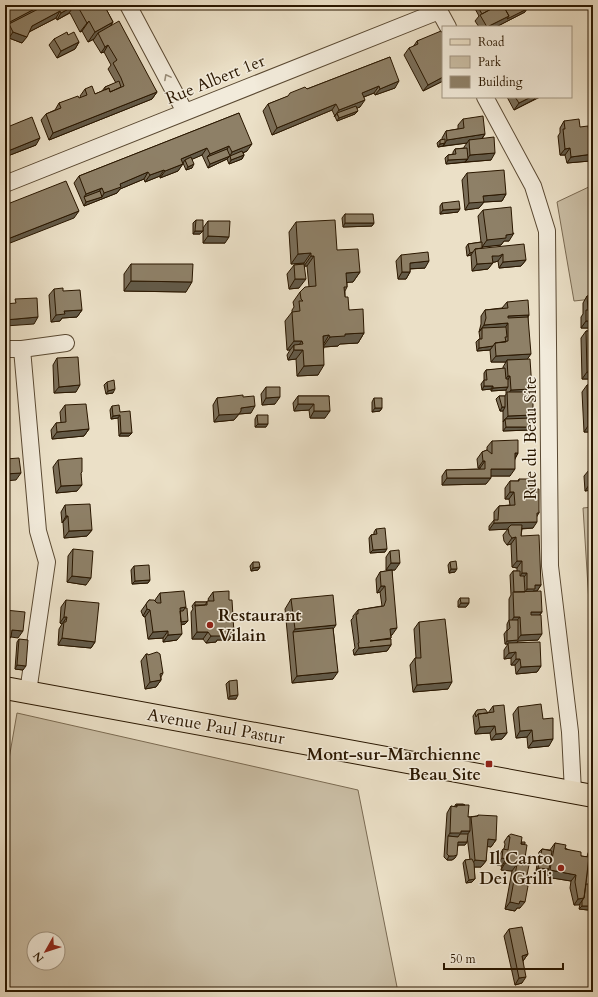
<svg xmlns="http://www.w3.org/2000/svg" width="598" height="997" font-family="Cardo,serif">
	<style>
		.green { fill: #cabea5; stroke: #7a6a52; fill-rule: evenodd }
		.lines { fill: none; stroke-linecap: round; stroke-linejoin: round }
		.street-casing { stroke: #5a4932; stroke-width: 18 }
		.primary-casing { stroke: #2a1700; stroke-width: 24 }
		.street { stroke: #f2ebdb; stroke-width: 16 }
		.primary { stroke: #ebe0c7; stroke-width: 22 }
		.wall { fill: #7a6e59; stroke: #2a1700 }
		.shaded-wall { fill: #635a48; stroke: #2a1700 }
		.building { fill: #8e8067; stroke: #2a1700 }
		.oneway { stroke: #988c78 }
		.poi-dot { fill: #8f2418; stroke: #f2ebdb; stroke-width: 1.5 }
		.labels { text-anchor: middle; stroke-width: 3; stroke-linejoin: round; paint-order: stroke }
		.street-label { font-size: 17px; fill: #2a1700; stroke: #f2ebdb }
		.poi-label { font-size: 17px; font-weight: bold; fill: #2a1700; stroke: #f2ebdb; text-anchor: end }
	</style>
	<rect width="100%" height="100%" fill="#ebe0c7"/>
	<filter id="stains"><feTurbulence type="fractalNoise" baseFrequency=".005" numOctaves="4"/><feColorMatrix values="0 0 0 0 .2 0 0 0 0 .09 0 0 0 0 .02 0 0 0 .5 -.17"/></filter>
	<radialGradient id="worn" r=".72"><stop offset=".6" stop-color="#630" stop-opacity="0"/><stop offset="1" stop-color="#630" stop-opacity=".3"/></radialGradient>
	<path class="green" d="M593,185V299L574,301L557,202Z
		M593,507V633L591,634L583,508Z
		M17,713L358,790L398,992H5V782ZM34,939H58V963H34Z"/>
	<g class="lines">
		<g class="street-casing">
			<path id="street" d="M128,5L185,112
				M436,5L448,27
				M485,97L533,186L547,231L550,566L570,732L573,792
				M5,184L439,11
				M5,349H22L66,343
				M22,349L38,531L47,562L28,692"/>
		</g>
		<g class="primary-casing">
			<path id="primary" d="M5,688L593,796"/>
		</g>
		<use href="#street" class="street"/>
		<use href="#primary" class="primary"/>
	</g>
	<path class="wall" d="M9,5H104L113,22L111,25L157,92L152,99L49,140L41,120L46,114L55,110L59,103L81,98L80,96L85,89L95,94L102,91L105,87L116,83L108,69L111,65L104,52L101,53L93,40L94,39L88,42L82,31L80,32L70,13L57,20L56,18L29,32L22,43L9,38L5,31V7Z
		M473,5H497L505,9L525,12L496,27H479L475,21L479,16Z
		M443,34V81L423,91L404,55L409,48L413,47L417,41Z
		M68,35L79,42L75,49L57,58L49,45L54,39Z
		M390,57L395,88L375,95L374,93L364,97L360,107L357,108L355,114L337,121L332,110L272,135L263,111L268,104Z
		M507,97H540L514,110Z
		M239,113L247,151L243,153L244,155L242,159L229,164L227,159L208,168L202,155L192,159V168L186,170L183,163L178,171L160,178V176L145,182L144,179L120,189L117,193L84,206L74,183L79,176Z
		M463,119L485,134L482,139L491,160L446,164L445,158L448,155L453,154V152L455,149L464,148V147L467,143L438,147L437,143L440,140H442V138L446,131L458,129V125Z
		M564,121L580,127L590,161L567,163L565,155H560L558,136L560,133V128Z
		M5,128L36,145L5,157Z
		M467,173L506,194L502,201L484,202L479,208L465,210L462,180Z
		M442,203L458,212L440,214V206Z
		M483,210L509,241H504L501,245L482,247V248L526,260L521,266L499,268L498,261L495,262H493L488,269L472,271L471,255L467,256L466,247L468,244L481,242L478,216Z
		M345,214L374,223L372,226L343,227L342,218Z
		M196,220L203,231L200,234H193V223Z
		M208,221L225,243H203V228Z
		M296,222L337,250L360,272L353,282H347V287L345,291V297L349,310L364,333L358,343L340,344L338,346L324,347L318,375L297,376L296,359L288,360L287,355L290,350H287L285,321L292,312V310L294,307L293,302L300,292L309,287L307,266H305L299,288L289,289L287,274L294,265L304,264V263L291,264L289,232Z
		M401,255L425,268L410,269V272L406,279H398L396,261Z
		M131,264L186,292L124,291V274Z
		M54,289L82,310L77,317L62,318L60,321L51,322L49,295Z
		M587,296H593V328H581V317L583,314V303Z
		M507,302L529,315L528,317L527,359L532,389L530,392L533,415L531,418V427L529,430L503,431V411H500L496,399L499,396H505L506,394V390L491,391V389L482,390L481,384L484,380V373L486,370L503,369V367L506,362H491L490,350L477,351L476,342L479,339H480L479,332L481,324V316L485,310L502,308Z
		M586,331H593V432H584L582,392L587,385H591V379H582L581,338Z
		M57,358L76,392L54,393L53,365Z
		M107,382L113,393L106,394L104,385Z
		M266,387L275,404L262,405L261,394Z
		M298,396H329L325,418H310L309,410L294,411L293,403Z
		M243,397L251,413L239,414L234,420L214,422L213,405L217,398Z
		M374,398L382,408L380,411L372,412V402Z
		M65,405L89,429L84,436L52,439L51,430L56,423H61L60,412Z
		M112,406L120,412L132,433L129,436H119L118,418L111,419L110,410Z
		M257,415L266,427H255V419Z
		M492,441L518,453L515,459L510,476H491L486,484L442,485V476L446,470L480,469V468H478L477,459L482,452L487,450V447Z
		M58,460L81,474L77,491L56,493L53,467Z
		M589,470H593V497H591V490L585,491L584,476Z
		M519,479L535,489L539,513L537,516L533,528L522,529L521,536L541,585L537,591L533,592L542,612L540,615L538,640L518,641L517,643L541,666L537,672L516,674L515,665H511V658L504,659V650L508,644H505L504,634L507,630V624L509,620V599L511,595L510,575L513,571H517V568L512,567L511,544L507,545L504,541L503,535L508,529L489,530V526L494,520V512L499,506L510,505L509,499H505V488L510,481H518Z
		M65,505L92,530L87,536L64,538L63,522L62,523L61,512Z
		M376,529L385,552L370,553L369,538L371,535L374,534V532Z
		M73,549L86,585L67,582L68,556Z
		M390,551L395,570H386V557Z
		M253,562L260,567L258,570L251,571L250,566Z
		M450,562L455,572L449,573L448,565Z
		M134,566L150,580L148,583L132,584L131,570Z
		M392,570V635H391V638L390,639L391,645L387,651L354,655L353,650L355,648L351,620L353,618V616L358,610L382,606L380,592L377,593L376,579L380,572Z
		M213,592L229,640H217L216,642L206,643L203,639H192L191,612L193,609L192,606L195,602H207L209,601L208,599Z
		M160,593L186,607L185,608V624L181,625L177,640L163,642V638L148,639L145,617L143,616L141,611L149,600L155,601V600Z
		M460,598L469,603L466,607H458V601Z
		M291,599L333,628L336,657L333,679L292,683L285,609Z
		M66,600L95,642L91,648L58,645L59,629L62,624L60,623L61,607Z
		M419,622L448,689L413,692L410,665L415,658H416L414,629Z
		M19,639L23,670L15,669L17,642Z
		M146,654L148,655L163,673L161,677V680L156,687L145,689L141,661Z
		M229,681L236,699H228L226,684Z
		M493,706L507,733L502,739L491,740L490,733L475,734L473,716L477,710L488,713Z
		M518,707L543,719L549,746L528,748L527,737L516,738L513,714Z
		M456,804L468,817L477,816L478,815L496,840L491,847L487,846L486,861L481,867H474L475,879L472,882L466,883L463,863L465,860H470L467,836V842L465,845H458L455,858L452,860H447L444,857L447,813L451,806L454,807Z
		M508,836L522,842L524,864L520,908H517L515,911L505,909L512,871L501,870L502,866L497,865L499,856L503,849H504L505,844L504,842Z
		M555,843L581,856L587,857L588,853L592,846H593V876H590L592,866L588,865L586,884L588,910L579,909L580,904L574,905L570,888L571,881L546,877V873L536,871L539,852L542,849L550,850Z
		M509,929L528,954L523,961L522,983L515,985L504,936Z"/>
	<path class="shaded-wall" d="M42,5H54L9,24L5,30V24Z
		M486,5H493L480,12L485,6Z
		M570,5H575L573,7H569Z
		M74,6L69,13L57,20L61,13Z
		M527,9L525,12L496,27H487L509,16Z
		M60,11L56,18L27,33L32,26Z
		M89,21L82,31L80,32L87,23Z
		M113,22L106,32L98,33L94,39L88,42L95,32Z
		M13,32L27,37L22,43L9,38Z
		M79,42L75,49L57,58L61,51Z
		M108,45L104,52L101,53L105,47Z
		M443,77V81L423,91L428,85Z
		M399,81L395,88L375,95L380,89Z
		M379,86L374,93L358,99L362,93Z
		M157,92L152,99L49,140L53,133Z
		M531,97H536L533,100L514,110L519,103Z
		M536,97H540L533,100Z
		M365,100L360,107L338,116L337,113L334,117L339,110Z
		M336,104L332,110L272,135L277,128Z
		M358,111L355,114L337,121L339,118Z
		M485,134L480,141L469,140L467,143L443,146L447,140Z
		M40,138L36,145L5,157V155L8,151Z
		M445,143L443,146L438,147L440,144Z
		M252,144L247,151L231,158L230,156L227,159L208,168L210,164L230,156L232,152Z
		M229,146L225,153L207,157L210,154Z
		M207,148L202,155L186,162L185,160L183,163L176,166L181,159Z
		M570,148L565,155H560L565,149Z
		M495,153L491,160L465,162L470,155Z
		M593,154V156L590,161L567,163L571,157Z
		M244,155L242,159L229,164L231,160Z
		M468,159L465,162L446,164L448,160Z
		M183,164L178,171L160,178L165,171Z
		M194,164L192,168L186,170L188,167Z
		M164,170L160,176L145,182L150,175Z
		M148,172L144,179L120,189L117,193L84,206L86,202L102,197L104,193L120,184Z
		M102,188L97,194L84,197L86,194Z
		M506,194L502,201L484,202L479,208L465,210L469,203L483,196Z
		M460,209L458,212L440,214L443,210Z
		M79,211L74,218L5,245V240Z
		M345,223H374L372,226L343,227Z
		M195,231H203L200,234H193Z
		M514,233L509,241H504L501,245L482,247L487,240Z
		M208,236L229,237L225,243H203Z
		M473,252L471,255L467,256L470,253Z
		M311,253L304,263L291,264L298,254Z
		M503,254L498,261L495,262L487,263L492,256Z
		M311,256H314L307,266H304Z
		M526,260L521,266L499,268L503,262Z
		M429,261L425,268L405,269L410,263Z
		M493,263L488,269L472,271L477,264Z
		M360,272L353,282L339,283L346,273Z
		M402,272H410L406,279H398Z
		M295,279H306L299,288L289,289Z
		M131,281L192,282L186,292L124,291Z
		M82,310L77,317L62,318L60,321L51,322L56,315L64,311Z
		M529,315L525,321L503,323L508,316Z
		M38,317L34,324L5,326V320Z
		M586,321H593V328H581Z
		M508,323L504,330L482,328L479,332L484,325Z
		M364,333L358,343L340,344L338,346L323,347L330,337L345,334Z
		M329,335L323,345V336Z
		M294,341H302L295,350H303L296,359L288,360L294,350V345L290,350H287Z
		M493,346L490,350L477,351L479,348Z
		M531,354L526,361L507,360L506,362H491L496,356Z
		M324,365L318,375L297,376L304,366Z
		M587,372H593V379V375L591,379H582Z
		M508,376H510L506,383L503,382Z
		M80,385L76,392L54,393L59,387Z
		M484,386H493L491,389L482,390Z
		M508,387L506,390L491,391L493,388Z
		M115,389L113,393L106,394L108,391Z
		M532,389L527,396L507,395L511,390Z
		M280,397L275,404L262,405L266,398Z
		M298,404H314L309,410L294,411Z
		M255,406L251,413L239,414L234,420L214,422L219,415L241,408Z
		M502,407H505L503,411H500Z
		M375,408H382L380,411L372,412Z
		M314,411H330L325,418H310Z
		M120,415L118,418L111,419L113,416Z
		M533,415L529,422L505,419L503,422L508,416Z
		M258,424H268L266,427H255Z
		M588,426H593V432H584Z
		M506,427H531L529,430L503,431Z
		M89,429L84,436L52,439L57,432Z
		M121,433H132L129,436H119Z
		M515,453H518L514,460Z
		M483,461H485L480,468H478Z
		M491,469H515L510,476H486Z
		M21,473L16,480L5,481V474Z
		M447,478H491L486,484L442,485Z
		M593,484V487L591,490L585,491L589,485Z
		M82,485L77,491L56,493L61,486Z
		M510,492H514L509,499H505Z
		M66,516H68L63,522L62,523Z
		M537,522L533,528L489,530L494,523Z
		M92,530L87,536L64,538L69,531Z
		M516,537L511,544L507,545L512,538Z
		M387,549L385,552L370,553L373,550Z
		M517,561H522L517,568L512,567Z
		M391,563H400L395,570H386Z
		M260,567L258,570L251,571L253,568Z
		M451,569H457L455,572L449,573Z
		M522,573H527L522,580H518Z
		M72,576L91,578L86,585L67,582Z
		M150,580L148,583L132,584L135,581Z
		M535,585H541L537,591H533L531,595L525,592L527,589Z
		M381,586H385L380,592L377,593Z
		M461,603H469L466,607H458Z
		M186,607L181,614L177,611L180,608Z
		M147,609L150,610L145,617L143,616Z
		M531,612H542L537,618L526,619Z
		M64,617H67L62,624L60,623Z
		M514,617H520L515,623H510Z
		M188,621L185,624L176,625L178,622Z
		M336,625L329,635L293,632L295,629Z
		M397,628L392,635L385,636L390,629Z
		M12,630L23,631L18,638L11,637L6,643H5V636Z
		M168,631L163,638L148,639L153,632Z
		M197,632H208L203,639H192Z
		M234,633L229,640H217L216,642L206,643L211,636L222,634Z
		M182,634L177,640L163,642L168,635Z
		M542,634L538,640L518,641L516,644H505L507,641L517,640L521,635Z
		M62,638L95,642L91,648L58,645Z
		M391,645L387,651L354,655L359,648Z
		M516,652L511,658L504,659L509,653Z
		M516,659H520L515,665H511Z
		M17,665L26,666L23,670L15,669Z
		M541,666L537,672L516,674L521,667Z
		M338,672L333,679L292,683L297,676Z
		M161,680L156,687L145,689L150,682Z
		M452,682L448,689L413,692L417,685Z
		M238,695L236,699H228L230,696Z
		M495,726L490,733L475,734L480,727Z
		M532,730L527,737L516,738L520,731Z
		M507,733L502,739L491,740L496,734Z
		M553,739L549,746L528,748L533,741Z
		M461,831H470L465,838L448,836L450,833Z
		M488,839L496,840L491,847L483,846Z
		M458,842H467L465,845H455Z
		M457,855L455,858L452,860H447L449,856Z
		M502,858L506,859L502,866L497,865Z
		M591,858H593V863L592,866L586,865Z
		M475,860L486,861L481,867H470Z
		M505,863L517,864L512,871L501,870Z
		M538,868L549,869L546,873L536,871Z
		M550,870L576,875L571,881L546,877Z
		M592,872H593V876H590Z
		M475,879L472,882L466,883L469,880Z
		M584,898L579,905H574L578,899Z
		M520,901L525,902L520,908H517L515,911L505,909L510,902Z
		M582,906H590L588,910L579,909Z
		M528,954L523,961L522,956Z
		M526,977L522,983L515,985L519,978Z"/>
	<path class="building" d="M9,5H42L6,24H5V7Z
		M46,5H73L74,6L61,13L60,11L32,26L27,37L13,32L9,24Z
		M77,5H104L113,22L95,32L89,21L87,23Z
		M477,5H480L482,9L489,5H497V6L482,14Z
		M498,5H503L509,16L487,27L480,15Z
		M512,5H525L527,9L507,19L509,16L505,9Z
		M119,21L157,92L53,133L46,114L61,108L59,103L78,96L79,98L87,95L85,89L92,86L95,94L109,88L110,92L124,86L121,78L113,63L117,60L108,45L105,47L98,33Z
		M441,31L443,34V77L428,85L409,48L418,44L417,41Z
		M67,32L68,35L74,32L79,42L61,51L54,39Z
		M390,57L399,81L380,89L379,86L362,93L365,100L339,110L336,104L277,128L268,104L288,96L290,93L305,87L307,89Z
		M119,81L121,87L110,92L109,88L105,90V87Z
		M515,97H531L519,103Z
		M356,106L358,111L339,118L337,113Z
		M239,113L252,144L232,152L229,146L210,154L207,148L181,159L183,164L165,171L164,170L150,175L148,172L120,184L121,187L104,193L102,188L86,194L79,176Z
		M483,116L485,134L447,140L446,131L464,128L463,119Z
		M32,117L40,138L8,151L5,145V128Z
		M579,119L580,127L588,126L591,144L593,143V154L571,157L570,148L565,149L563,129H565L564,121Z
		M494,137L495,153L470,155L469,140Z
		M445,139V143L440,144V140Z
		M467,148L468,159L448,160V155L456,154L455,149Z
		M227,149L230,156L210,164L207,157Z
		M242,151L244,155L231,160L230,156Z
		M191,157L194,164L188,167L185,160Z
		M504,170L506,194L483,196L484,202L469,203L467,173Z
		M66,181L79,211L5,240V205Z
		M100,191L102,197L86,202L84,197Z
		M459,201L460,209L443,210L442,203Z
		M511,207L513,234L506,235V238L487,240L483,210Z
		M345,214H373L374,223H345Z
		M196,220H203V231H195Z
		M335,220L337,250L358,249L360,272L346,273L347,287H344L345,297H348L349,310L363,309L364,333L345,334V336L330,337L329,335L323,336L324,365L304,366L303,350H294V345L303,344L302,341H294L292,312L300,311L299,301H303L301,299L300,292L305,287L316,286L314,256H311V253L298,254L296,222Z
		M208,221H230L229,237L208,236Z
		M482,242V248L475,249L473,252L470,253L468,244Z
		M524,244L526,260L503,262V254L499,256H492L493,263L477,264L475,249Z
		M428,252L429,261L410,263V272H402L401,255Z
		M131,264H193L192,282L131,281Z
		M304,264L306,279H295L294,265Z
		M63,288V291L80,290L82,310L64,311L65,314L56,315L54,289Z
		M587,296H593V321H586V310H588Z
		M37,298L38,317L5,320V304L16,303L15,299Z
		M528,300L529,315L508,316V318L528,317L531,354L496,356L495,343L508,341V323L484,325L486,318L485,310L508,308L507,302Z
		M506,327L507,337H505L506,342L495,343L493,346L479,348V339H482V328Z
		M586,331H593V372H587Z
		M78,357L80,385L59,387L57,358Z
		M530,359L532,389L511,390L510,376H508L507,360Z
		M505,368L506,379H508V387L493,388V386H484V380H487L486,370Z
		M114,380L115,389L108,391L107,382Z
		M587,385H593V426H588Z
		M266,387H280V397L266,398Z
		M507,392H533V415L508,416Z
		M243,395V397L254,396L255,406L241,408V411L239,414L219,415L217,398Z
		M298,396H329L330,411H314V404H298Z
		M499,396H505V407H502Z
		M374,398H382V408H375Z
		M86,404L89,429L57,432L56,423L66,422L65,405Z
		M119,405L120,412L130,411L132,433H121L120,415L113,416L112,406Z
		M257,415H268V424H258Z
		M531,418V427H506L505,419Z
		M5,427H7L8,436H5Z
		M5,437L6,459L19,458L21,473L5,474Z
		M518,440V453H515V469H491V478H447L446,470L485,469V461H483L482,452L487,450L492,454V441Z
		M82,458V472L81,473L82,485L61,486L58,460Z
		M589,470H593V484L589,485Z
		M519,479H535V489H539V513H537V522L494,523V520H498L499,506L515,505L514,492H510V481H519Z
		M90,504L92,530L69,531L68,516H66L65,505Z
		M511,525H522L521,536L539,535L541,585H535V589H527V573H522V561H517L516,537L512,538L509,534L508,528Z
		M385,528L387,549L373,550L371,535L377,534L376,529Z
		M73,549L93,551L91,578L72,576Z
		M399,550L400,563H391L390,551Z
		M456,561L457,569H451L450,562Z
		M253,562H259L260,567L253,568Z
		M149,565L150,580L135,581L134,566Z
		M392,570L397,628L390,629L391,638L370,641L391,639V645L359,648L358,643H359L356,614H358V610L384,606L386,600L385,586H381L380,572Z
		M513,571H520V576H524L525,592H514Z
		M184,591L186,607L180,608L182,634L168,635V631L153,632L150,610L147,609L146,604L149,600H154L157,603H161L160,593Z
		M229,591V600H232L234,633L222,634L220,636H211L208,632H197L195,605H207V601H214L213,592Z
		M541,591L542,612H531V615H541L542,634L521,635L520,617H514L513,592Z
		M333,595L336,625L295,629L291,599Z
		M460,598H469V603H461Z
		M66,600L99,603L95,642L62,638L64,622H66L67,617H64Z
		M195,602H207L205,605L195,606Z
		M185,608H187L188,621L181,622L180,611H183Z
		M5,610L25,612L23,631L12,630L11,637L5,636Z
		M445,619L452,682L417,685L415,658H421L419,622Z
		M509,620H518V640L507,641V631L510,628Z
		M333,628L338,672L297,676L293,632Z
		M19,639L28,640L26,666L17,665Z
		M540,642L541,666L521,667L520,659H516V652L509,653L508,643Z
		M157,652L160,654L163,673L160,674L161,680L150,682L146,654H148V655Z
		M237,680L238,695L230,696L229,681Z
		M541,704L543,719L553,718V739L533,741L532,730L520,731L518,707Z
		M504,705L507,733L496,734L495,726L480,727L478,714L494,712L493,706Z
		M485,709L488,713L478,714L476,717L475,713L477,710Z
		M456,804H463L465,805H457L456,806Z
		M457,805H469L468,817H470V831H461V833H450L451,806L457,807Z
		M478,815L497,816L496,840L488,839L486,861L475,860L471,817L478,816Z
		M460,834H468L467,842H458L457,855L454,856H449L447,854L448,836L458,837Z
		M511,834L522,837L521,844L527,845L524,864L529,865L525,885L528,886L525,902L520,901L519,904L510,902L517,864L505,863L506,859L502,858L503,849L508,850L510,837L508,836Z
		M522,842H525V844H521Z
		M555,843L566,845L565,849L581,852V856L589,857L584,898L578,899L575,882L576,875L550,870Z
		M592,846H593V858H591Z
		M542,849L552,851L549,869L538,868Z
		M472,859L474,863L475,879L469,880L465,860Z
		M586,884H593L590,906H582V901L584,898Z
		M522,927L528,954L522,956L526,977L519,978L509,929Z
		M593,988V992H575Z
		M500,989L501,992H498L497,990Z"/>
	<defs><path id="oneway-chevron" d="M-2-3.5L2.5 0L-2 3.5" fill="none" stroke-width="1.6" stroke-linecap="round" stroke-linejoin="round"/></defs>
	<use class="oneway" href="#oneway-chevron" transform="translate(167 77) rotate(-118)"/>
	<g class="poi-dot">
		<circle cx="210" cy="625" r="4"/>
		<rect x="485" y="760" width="8" height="8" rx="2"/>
		<circle cx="561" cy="868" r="4"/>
	</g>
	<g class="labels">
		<g class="street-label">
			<text transform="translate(215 79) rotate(-22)" y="6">Rue Albert 1er</text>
			<text transform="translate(530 438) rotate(-90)" y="6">Rue du Beau Site</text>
			<text transform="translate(216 726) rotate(10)" y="6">Avenue Paul Pastur</text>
		</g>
		<g class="poi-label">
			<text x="218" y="621" text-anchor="start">Restaurant<tspan x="218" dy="20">Vilain</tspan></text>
			<text x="481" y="760">Mont-sur-Marchienne<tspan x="481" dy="20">Beau Site</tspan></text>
			<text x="553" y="864">Il Canto<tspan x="553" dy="20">Dei Grilli</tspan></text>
		</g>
	</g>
	<rect width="598" height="997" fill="none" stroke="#ebe0c7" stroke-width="20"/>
	<rect x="6" y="6" width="586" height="985" fill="none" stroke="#2a1700" stroke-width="2"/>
	<rect x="10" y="10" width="578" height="977" fill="none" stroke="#2a1700"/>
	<rect x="442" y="26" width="130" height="72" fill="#f2ebdb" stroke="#a29683"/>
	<rect x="450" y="39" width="20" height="6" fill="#ebe0c7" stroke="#a29683"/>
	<text x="478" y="46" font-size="12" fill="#2a1700">Road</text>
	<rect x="450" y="56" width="20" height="12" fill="#cabea5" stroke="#a29683"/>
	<text x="478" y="66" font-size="12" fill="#2a1700">Park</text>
	<rect x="450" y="76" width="20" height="12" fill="#8e8067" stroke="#a29683"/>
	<text x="478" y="86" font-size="12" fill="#2a1700">Building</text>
	<g transform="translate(46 951) rotate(231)"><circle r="19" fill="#f2ebdb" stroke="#a29683"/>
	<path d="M0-3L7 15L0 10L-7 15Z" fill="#8f2418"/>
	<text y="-6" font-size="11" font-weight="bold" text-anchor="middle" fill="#2a1700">N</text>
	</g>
	<path d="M444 963v6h119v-6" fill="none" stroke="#2a1700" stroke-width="2"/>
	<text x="450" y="963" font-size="12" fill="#2a1700" stroke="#f2ebdb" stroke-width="3" paint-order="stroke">50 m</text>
	<rect width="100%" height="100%" filter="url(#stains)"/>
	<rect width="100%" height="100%" fill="url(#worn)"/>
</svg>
